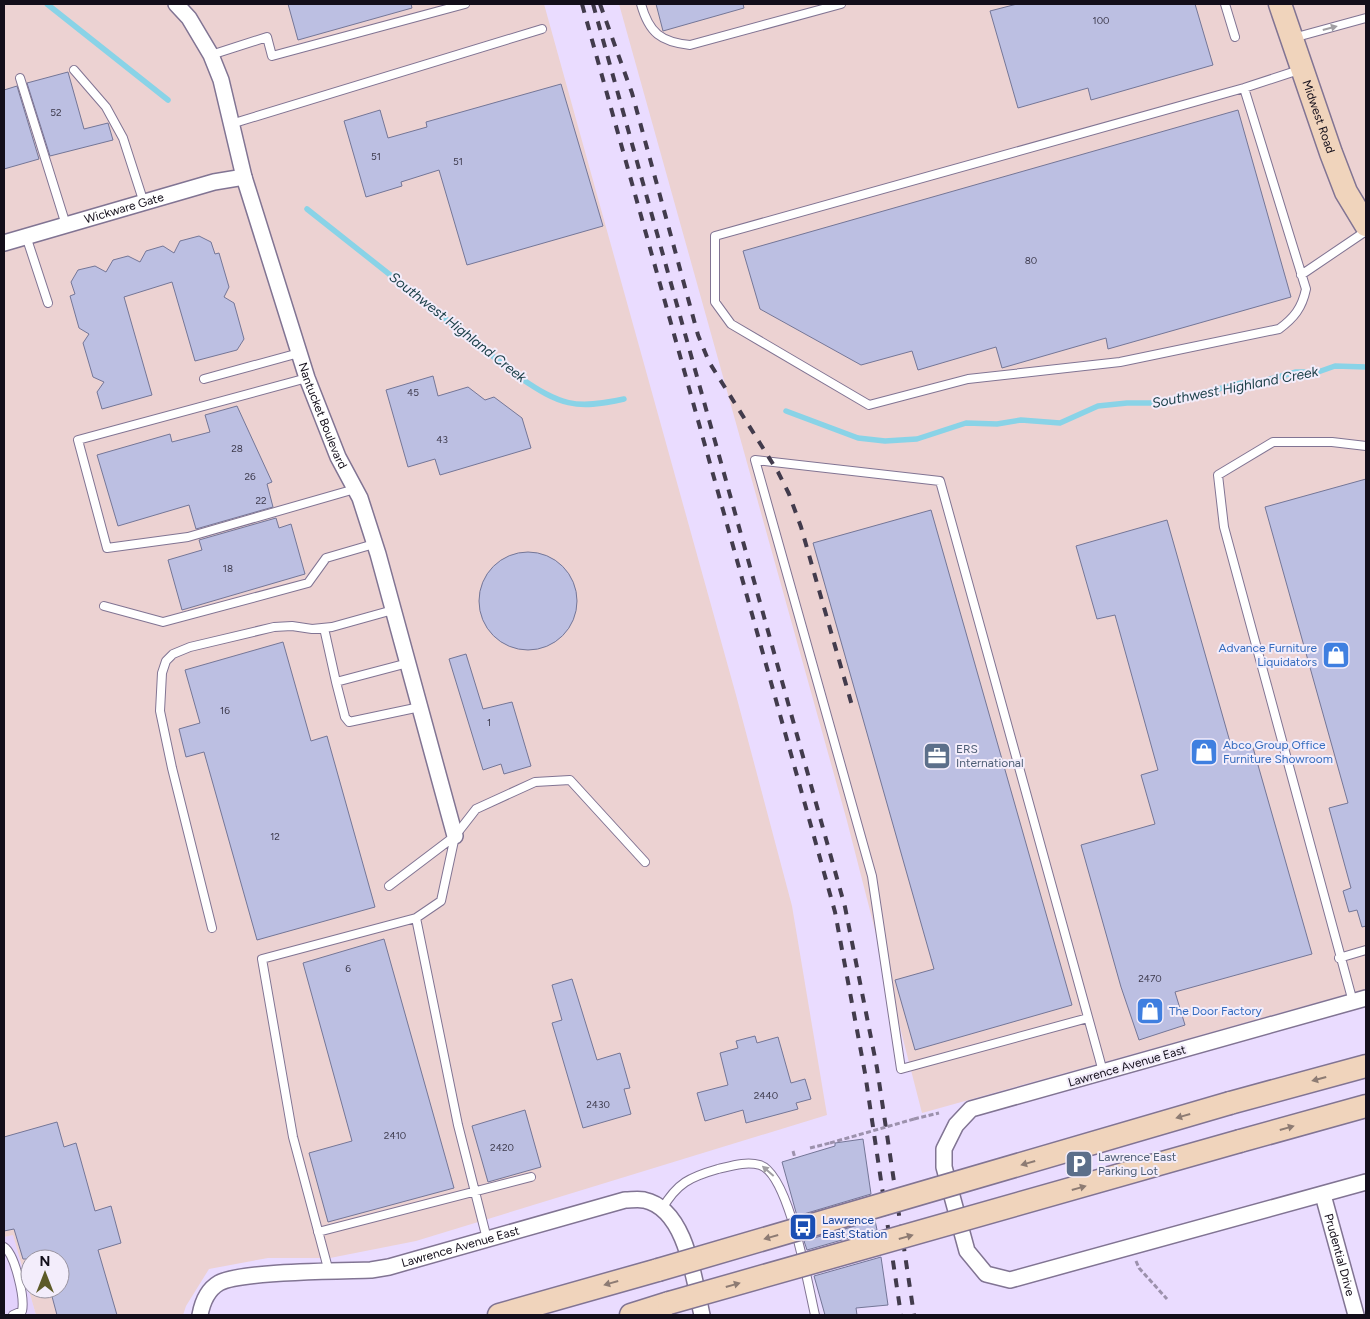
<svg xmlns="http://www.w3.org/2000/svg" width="1370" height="1319" font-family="Figtree,sans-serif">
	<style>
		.built { fill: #e3d2fc }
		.industrial { fill: #ecd2d2; fill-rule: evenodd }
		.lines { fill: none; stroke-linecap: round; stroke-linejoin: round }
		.stream { stroke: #89d3e7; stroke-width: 5.5 }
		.building { fill: #bcbfe2; stroke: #747697 }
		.lane-casing { stroke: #817493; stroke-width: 10 }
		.street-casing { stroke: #817493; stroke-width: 18 }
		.secondary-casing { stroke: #817493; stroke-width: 25 }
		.path { stroke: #9c91ac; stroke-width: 3; stroke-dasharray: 5 2.5; stroke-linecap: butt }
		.lane { stroke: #fff; stroke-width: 8 }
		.street { stroke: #fff; stroke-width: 15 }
		.secondary { stroke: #f0d4bc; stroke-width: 22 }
		.rail { stroke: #423b4c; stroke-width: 4; stroke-dasharray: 9 9; stroke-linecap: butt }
		.secondary-bridge-casing { stroke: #817493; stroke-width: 25; stroke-linecap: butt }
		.path-bridge { stroke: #9c91ac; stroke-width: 3; stroke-dasharray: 5 2.5; stroke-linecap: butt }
		.secondary-bridge { stroke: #f0d4bc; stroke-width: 22 }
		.oneway { fill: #a19fa3 }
		.oneway2 { fill: #8d7b73 }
		.labels { text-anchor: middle; stroke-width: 4; stroke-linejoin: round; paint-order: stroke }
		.number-label { font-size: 10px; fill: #3d3a4c }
		.street-label { font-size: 12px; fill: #130e1a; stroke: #f3edfb }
		.shop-label { font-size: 12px; fill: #366cbe; stroke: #f3edfb; text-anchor: start }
		.service-label { font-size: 12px; fill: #4e5e75; stroke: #f3edfb; text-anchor: start }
		.transit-label { font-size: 12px; fill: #164399; stroke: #f3edfb; text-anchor: start }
		.water-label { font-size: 14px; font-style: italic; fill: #1d414a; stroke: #f3edfb }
	</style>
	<rect width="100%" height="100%" fill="#eadcff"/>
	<path class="built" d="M13,1235L36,1315H4V1237Z"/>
	<path class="industrial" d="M4,4H544L736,695L792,906L827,1115L416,1241L330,1258H268L209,1269L186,1306L183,1315H36L13,1235L4,1237ZM30,1259H60V1289H30Z
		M619,4H1366V989L922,1113L847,821Z"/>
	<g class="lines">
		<path class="stream" d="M47,4L168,100
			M307,209L519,377C560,405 575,410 624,399
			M786,411L858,438L885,441L917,439L966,423L997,424L1021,420L1060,423L1098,406L1127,403H1165L1241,383L1263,381L1296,372H1318L1335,366L1366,367"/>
	</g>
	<path class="building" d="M288,4H411L412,8L298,40Z
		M656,4H743L744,8L663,31Z
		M1017,4H1195L1213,65L1091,100L1088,88L1018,108L990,11Z
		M68,72L84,129L108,123L113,140L50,156L27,83Z
		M561,84L603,226L467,265L439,170L401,182L402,186L366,197L344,121L380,110L388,138L427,127L426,122Z
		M17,86L39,159L4,169V90Z
		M1238,110L1291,297L1108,349L1106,338L1002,368L996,347L918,370L912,351L861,365L760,309L743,251Z
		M199,236L211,242L215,254L219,253L229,287L224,297L234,303L244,339L237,350L195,361L172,282L124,297L152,395L102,409L97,392L104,382L93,377L83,343L89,334L79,328L70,296L75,294L71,282L78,270L95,266L106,272L113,260L128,256L140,262L146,251L163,246L174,253L180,241Z
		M433,376L438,396L468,387L485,400L494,397L522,418L531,448L440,475L435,459L408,467L386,390Z
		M237,406L272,482L267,484L273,507L196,529L189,505L118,526L97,455L170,434L172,442L210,432L205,415Z
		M1366,479V926L1362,927L1357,910L1349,912L1343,891L1351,888L1329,808L1348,803L1265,507Z
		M931,510L1072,1005L915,1050L895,980L934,969L813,543Z
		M276,518L279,528L291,524L305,574L182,610L168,560L202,550L199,540Z
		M1167,520L1232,749L1252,744L1312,954L1175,992L1185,1025L1139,1040L1121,987L1081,845L1155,824L1141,775L1158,770L1115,615L1097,619L1076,546Z
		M479 601a49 49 0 1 1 98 0a49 49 0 1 1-98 0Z
		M283,642L311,741L327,736L375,907L257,940L204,752L186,757L179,729L200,723L185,670Z
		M466,654L483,709L512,702L531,766L504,774L501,764L483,770L449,659Z
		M384,939L454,1188L328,1222L309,1153L352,1141L303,963Z
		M572,979L597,1060L620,1053L630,1088L624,1089L631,1114L583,1128L552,1023L562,1020L552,985Z
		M755,1036L757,1043L778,1037L791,1083L805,1079L811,1099L796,1103L798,1109L746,1123L743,1110L705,1121L697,1093L728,1085L720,1053L738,1048L736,1041Z
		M525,1110L541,1167L488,1182L472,1126Z
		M57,1122L64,1147L76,1143L95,1211L111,1206L121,1243L98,1250L117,1315H57L50,1289H60V1259H23L14,1229L4,1231V1137Z
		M863,1139L871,1194L797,1216L782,1162L835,1146V1143Z
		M875,1220L877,1230L807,1250L804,1241Z
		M881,1257L888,1305L856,1308L857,1315H825L814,1276Z"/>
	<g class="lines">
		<g class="lane-casing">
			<path id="lane" d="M641,4C649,33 661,42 690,45L841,4
				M1225,4L1235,37
				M1293,38L1366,18
				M211,55L267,37L272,56L465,4
				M74,70L106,107L123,138L144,203
				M20,78L66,225
				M1244,88L1306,289C1302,308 1294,318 1279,329L1120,362L968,379L869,405L731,324L715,302V236L1244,88L1299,70
				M231,124L542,29
				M26,236L48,303
				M1301,275L1366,231
				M307,378L78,440L107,548L188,537L355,489
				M204,379L299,353
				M104,606L163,622L308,583L326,558L374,544
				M324,628L336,682L408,663
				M336,682L345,717L349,722L420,707
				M389,886L455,836L476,809L535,782L570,780L645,862
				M416,918L441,901L455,836
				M212,928L172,768L160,711L162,673L166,661L173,654L190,647L274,627L292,626L312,629L332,627L393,610
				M1339,958L1366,950
				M1353,1002L1224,527L1218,475L1273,442H1332L1366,446
				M1088,1018L901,1069L872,876L755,460L940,481L1099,1057L1103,1072
				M662,1209C677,1183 690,1177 718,1169C731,1166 746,1161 760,1165C789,1174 808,1285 815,1315
				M318,1232L531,1177
				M4,1247C15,1254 25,1298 22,1311L13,1315
				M329,1272L293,1137L262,959L416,918L458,1125L487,1239"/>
		</g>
		<g class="street-casing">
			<g id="street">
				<path id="s1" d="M176,4L189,18L211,55L221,80L244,177L307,378L338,457L360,498L378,554L455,836"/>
				<path id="s2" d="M4,243L214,182L244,177"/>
				<path d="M1366,998L971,1109L956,1125L944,1149V1167L967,1251L986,1274L1010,1280L1366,1182"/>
				<path id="s3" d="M1323,1195L1356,1315"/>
				<path id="s4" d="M200,1315C202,1304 207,1290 219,1283C240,1271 341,1271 371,1270L389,1267L625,1200C631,1200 638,1199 644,1200C687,1209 694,1281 702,1315"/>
			</g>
		</g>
		<g class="secondary-casing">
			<g id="secondary">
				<path id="s5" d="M1280,4L1331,153L1346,192L1366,225"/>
				<path d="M1230,1103L1366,1066"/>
				<path d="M1240,1141L1366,1106"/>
				<path d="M499,1315L658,1270"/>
				<path d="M631,1315L669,1303"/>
			</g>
		</g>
		<path class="path" d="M914,1119L939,1113
			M810,1148L830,1143
			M793,1151L795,1158
			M1136,1261L1139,1268L1167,1299"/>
		<use href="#lane" class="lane"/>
		<use href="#street" class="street"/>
		<use href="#secondary" class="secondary"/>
		<path class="rail" d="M582,4L835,912L865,1073L901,1315
			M593,4L845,907L877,1068L914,1315
			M600,4L632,93L698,335L709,362L778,472L789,494L801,527L853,709"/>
		<g class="secondary-bridge-casing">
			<path id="secondary-bridge" d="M658,1270L1230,1103
				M669,1303L1240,1141"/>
		</g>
		<path class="path-bridge" d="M830,1143L914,1119"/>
		<use href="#secondary-bridge" class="secondary-bridge"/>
	</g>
	<defs><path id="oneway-solid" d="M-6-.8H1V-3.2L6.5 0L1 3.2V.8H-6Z" transform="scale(1.25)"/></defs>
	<g class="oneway">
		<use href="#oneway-solid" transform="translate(1330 28) rotate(-15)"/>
		<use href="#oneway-solid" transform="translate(768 1171) rotate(-139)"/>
	</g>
	<g class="oneway2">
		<use href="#oneway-solid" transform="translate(1319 1079) rotate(165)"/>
		<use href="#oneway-solid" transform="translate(1183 1116) rotate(164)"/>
		<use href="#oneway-solid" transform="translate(1287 1128) rotate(-16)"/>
		<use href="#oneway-solid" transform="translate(1028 1163) rotate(164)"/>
		<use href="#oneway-solid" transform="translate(1079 1188) rotate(-16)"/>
		<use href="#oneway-solid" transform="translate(771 1237) rotate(164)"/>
		<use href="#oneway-solid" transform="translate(906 1237) rotate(-16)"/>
		<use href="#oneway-solid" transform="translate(611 1283) rotate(164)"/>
		<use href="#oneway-solid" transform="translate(733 1285) rotate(-16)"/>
	</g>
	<defs>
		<g id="shop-square" transform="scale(1.4375)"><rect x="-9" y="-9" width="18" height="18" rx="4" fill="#3f7fe0" stroke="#f3edfb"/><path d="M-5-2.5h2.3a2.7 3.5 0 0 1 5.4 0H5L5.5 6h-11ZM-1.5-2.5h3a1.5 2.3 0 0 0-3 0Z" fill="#fff"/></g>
		<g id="office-square" transform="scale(1.4375)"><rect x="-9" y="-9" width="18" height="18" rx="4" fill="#5c6f8a" stroke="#f3edfb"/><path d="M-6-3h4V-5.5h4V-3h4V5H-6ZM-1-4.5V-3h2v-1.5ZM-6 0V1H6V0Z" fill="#fff"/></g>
		<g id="parking-square" transform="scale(1.4375)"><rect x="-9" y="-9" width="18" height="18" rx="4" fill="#5c6f8a" stroke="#f3edfb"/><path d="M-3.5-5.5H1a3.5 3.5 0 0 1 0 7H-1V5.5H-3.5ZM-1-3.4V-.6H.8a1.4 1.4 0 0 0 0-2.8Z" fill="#fff"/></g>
		<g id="bus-square" transform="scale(1.4375)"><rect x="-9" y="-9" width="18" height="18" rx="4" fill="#1a4fb4" stroke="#f3edfb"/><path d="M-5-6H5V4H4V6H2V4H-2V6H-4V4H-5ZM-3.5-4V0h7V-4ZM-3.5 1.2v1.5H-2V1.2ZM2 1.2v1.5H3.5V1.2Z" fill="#fff"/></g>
	</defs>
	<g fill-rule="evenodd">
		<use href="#shop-square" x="1336" y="655"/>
		<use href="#shop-square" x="1204" y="752"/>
		<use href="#office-square" x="937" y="756"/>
		<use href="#shop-square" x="1150" y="1011"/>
		<use href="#parking-square" x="1079" y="1164"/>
		<use href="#bus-square" x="803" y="1227"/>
	</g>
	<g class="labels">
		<g class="number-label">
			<text x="1101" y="24">100</text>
			<text x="56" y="116">52</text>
			<text x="376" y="160">51</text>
			<text x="458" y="165">51</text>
			<text x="1031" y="264">80</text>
			<text x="413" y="396">45</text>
			<text x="442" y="443">43</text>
			<text x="237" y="452">28</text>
			<text x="250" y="480">26</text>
			<text x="261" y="504">22</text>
			<text x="228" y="572">18</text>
			<text x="225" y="714">16</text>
			<text x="489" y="726">1</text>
			<text x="275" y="840">12</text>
			<text x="348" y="972">6</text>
			<text x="1150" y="982">2470</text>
			<text x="766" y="1099">2440</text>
			<text x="598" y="1108">2430</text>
			<text x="395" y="1139">2410</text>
			<text x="502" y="1151">2420</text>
		</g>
		<g class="street-label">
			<text dy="4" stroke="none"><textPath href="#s5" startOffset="119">Midwest Road</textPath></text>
			<text dy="4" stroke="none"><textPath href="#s2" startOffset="125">Wickware Gate</textPath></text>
			<text dy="4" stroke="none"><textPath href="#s1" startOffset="440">Nantucket Boulevard</textPath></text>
			<text transform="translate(1127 1066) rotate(-16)" y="4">Lawrence Avenue East</text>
			<text dy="4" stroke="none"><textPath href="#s4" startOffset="284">Lawrence Avenue East</textPath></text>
			<text dy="4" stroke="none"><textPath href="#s3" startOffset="62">Prudential Drive</textPath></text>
		</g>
		<g class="shop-label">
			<text x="1317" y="652" text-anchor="end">Advance Furniture<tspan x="1317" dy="14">Liquidators</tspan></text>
			<text x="1223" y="749">Abco Group Office<tspan x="1223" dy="14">Furniture Showroom</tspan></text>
			<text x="1169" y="1015">The Door Factory</text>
		</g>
		<g class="service-label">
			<text x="956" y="753">ERS<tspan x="956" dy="14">International</tspan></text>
			<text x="1098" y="1161">Lawrence East<tspan x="1098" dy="14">Parking Lot</tspan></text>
		</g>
		<g class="transit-label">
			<text x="822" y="1224">Lawrence<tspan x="822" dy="14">East Station</tspan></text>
		</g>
		<g class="water-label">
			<text transform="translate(458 327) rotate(38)" y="5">Southwest Highland Creek</text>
			<text transform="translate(1235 387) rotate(-11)" y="5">Southwest Highland Creek</text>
		</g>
	</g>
	<rect width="1370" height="1319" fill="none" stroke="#130e1a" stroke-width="10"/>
	<g transform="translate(45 1274)"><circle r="24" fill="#f3edfb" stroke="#9994a1"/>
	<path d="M0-4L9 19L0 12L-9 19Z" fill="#5d5b28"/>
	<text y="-8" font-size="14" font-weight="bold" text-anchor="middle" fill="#130e1a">N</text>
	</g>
</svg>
